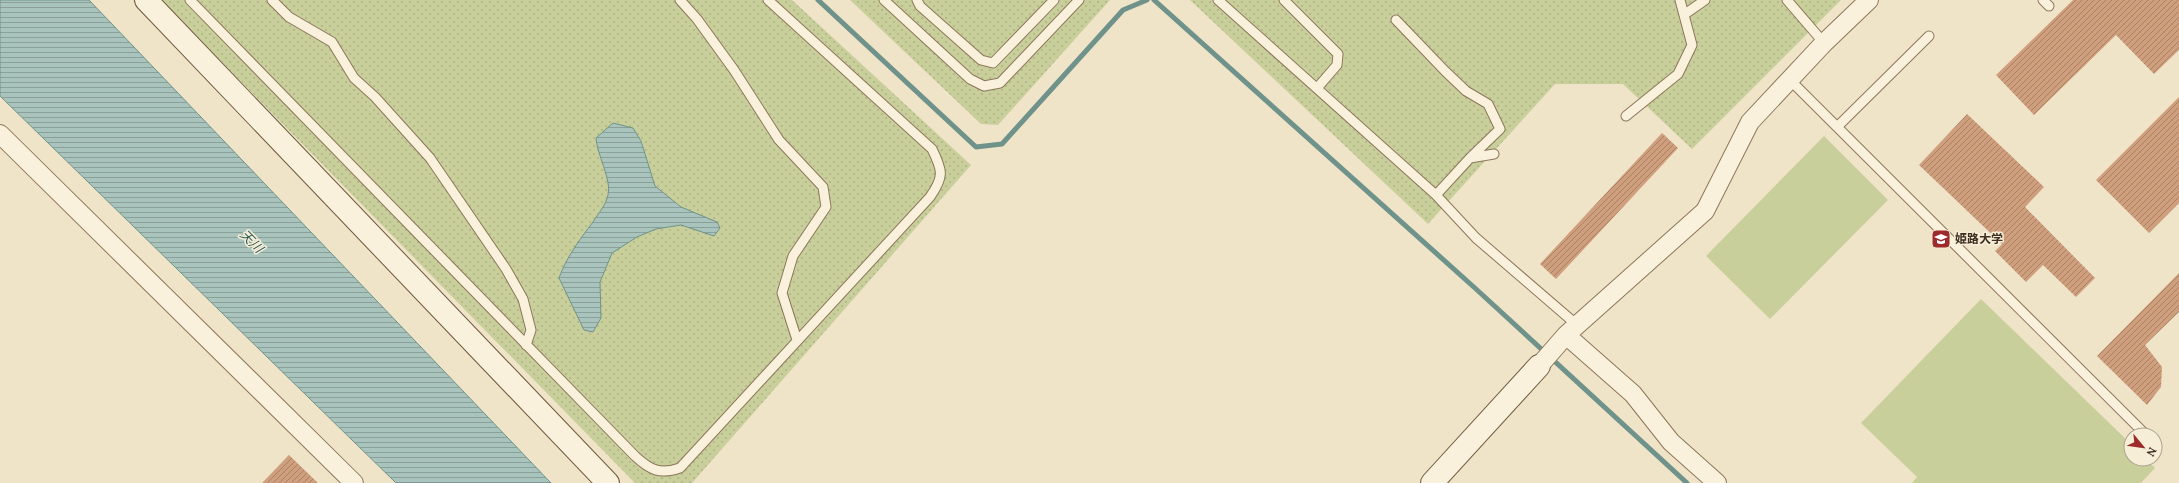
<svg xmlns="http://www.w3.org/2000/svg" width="2179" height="483" font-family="Lora,'Noto Sans JP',serif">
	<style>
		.grass { fill: url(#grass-dots) }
		.pitch { fill: #c9cf9b }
		.water { fill: url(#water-rules); stroke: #6f938a }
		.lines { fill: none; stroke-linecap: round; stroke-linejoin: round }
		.stream { stroke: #6f938a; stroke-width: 5 }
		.building { fill: url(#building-hatch) }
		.lane-casing { stroke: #8d765c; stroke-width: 11 }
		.street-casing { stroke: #8d765c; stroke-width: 20 }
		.secondary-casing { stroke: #6f573f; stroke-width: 24 }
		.lane { stroke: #faf1dc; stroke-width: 9 }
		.street { stroke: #faf1dc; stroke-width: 18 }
		.secondary { stroke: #faf1dc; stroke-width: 22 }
		.labels { text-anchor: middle; stroke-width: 3; stroke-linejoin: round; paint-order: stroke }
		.poi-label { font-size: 12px; font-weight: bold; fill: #3d2e20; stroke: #f7eed8; text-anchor: start }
		.water-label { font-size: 13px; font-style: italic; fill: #2f5d5a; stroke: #f7eed8 }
	</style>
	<defs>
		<pattern id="grass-dots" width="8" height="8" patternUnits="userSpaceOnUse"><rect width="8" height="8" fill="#c9cf9b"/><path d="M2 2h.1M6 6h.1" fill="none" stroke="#aeb285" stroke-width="1.8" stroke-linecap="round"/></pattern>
		<pattern id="water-rules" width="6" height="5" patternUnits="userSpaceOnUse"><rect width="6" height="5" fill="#a9c4bc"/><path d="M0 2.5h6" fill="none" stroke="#8ba098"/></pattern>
		<pattern id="building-hatch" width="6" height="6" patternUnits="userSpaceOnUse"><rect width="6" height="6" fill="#cf9f7d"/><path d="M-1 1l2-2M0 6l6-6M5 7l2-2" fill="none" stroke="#a98266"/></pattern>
	</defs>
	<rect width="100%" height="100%" fill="#f0e4c8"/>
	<path class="grass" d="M161,0H792L971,165L692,483H635Z
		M850,0H1110L998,125L981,124Z
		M1190,0H1841L1692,149L1623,84H1555L1428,224Z"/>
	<path class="pitch" d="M1824,136L1888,200L1770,319L1706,256Z
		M1981,299L2131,444V459H2146L2155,468L2141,483H1912L1917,477L1861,423Z"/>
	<path class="water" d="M0,0H89L551,483H396L0,96Z
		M613,123L633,128L641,141L655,186L681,207L717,222L720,228L714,236L681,225L656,229L637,237L612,253L600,282L601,318L593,332L584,330L559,278C566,258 580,239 593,222C598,214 606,205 608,195C612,180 597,155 596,138Z"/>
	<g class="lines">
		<path class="stream" d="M818,0L976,147L1002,144L1123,10L1147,0
			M1154,0L1476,289L1687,483"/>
	</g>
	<path class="building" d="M2073,0H2179V50L2154,74L2116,35L2034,115L1996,75Z
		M2179,97V203L2149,233L2096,180Z
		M1967,114L2044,187L2025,207L2095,278L2076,297L2043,265L2026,282L1995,251L2002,244L1919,165Z
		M1662,133L1678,148L1556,279L1540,264Z
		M2179,273V312L2145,345L2162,367L2161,387L2147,405L2097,356Z
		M289,455L318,483H262Z"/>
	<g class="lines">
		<g class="lane-casing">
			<path id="lane" d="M190,0L635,456C650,470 660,475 680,468L930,197C944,177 943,171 932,149L768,0
				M272,0L289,17L332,42L354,78L375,97L430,158L506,269L523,299L531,330L526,345
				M680,0L697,19L734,70L779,140L823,187L826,207L793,256L782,293L797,340
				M884,0L970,79L984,86L1000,83L1079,0
				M917,0L920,6L981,60L993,63L1054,0
				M1218,0L1436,195
				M1284,0L1338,54L1337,65L1318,87
				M1787,0L1824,43
				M2043,0L2049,6
				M1685,14L1705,0
				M1396,20L1445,71L1466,91L1488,104L1500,129L1470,158
				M1790,80L2146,435
				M1626,116L1678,74L1692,45L1680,0
				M1837,127L1929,36
				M1494,154L1470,158L1436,195L1476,238L1577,325"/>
		</g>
		<g class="street-casing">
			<path id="street" d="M0,134L354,483
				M1566,335L1633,394L1671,442L1717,483
				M1539,366L1566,335L1705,211L1750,122L1824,43L1869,0"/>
		</g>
		<g class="secondary-casing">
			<path id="secondary" d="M146,0L608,483
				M1432,483L1539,366"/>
		</g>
		<use href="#lane" class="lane"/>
		<use href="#street" class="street"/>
		<use href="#secondary" class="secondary"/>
	</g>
	<defs>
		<g id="university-square" transform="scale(1)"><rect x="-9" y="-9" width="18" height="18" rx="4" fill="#9e2a2b" stroke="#f7eed8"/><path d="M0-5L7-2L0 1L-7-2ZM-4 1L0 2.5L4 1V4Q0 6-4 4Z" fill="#fff"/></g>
	</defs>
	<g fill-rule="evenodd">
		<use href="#university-square" x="1941" y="239"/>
	</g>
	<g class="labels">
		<g class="poi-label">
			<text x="1955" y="243">姫路大学</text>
		</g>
		<g class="water-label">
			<text transform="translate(252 241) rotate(45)" y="5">天川</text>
		</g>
	</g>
	<g transform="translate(2143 447) rotate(119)"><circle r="19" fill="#f7eed8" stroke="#ada18e"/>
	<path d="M0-3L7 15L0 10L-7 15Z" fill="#9e2a2b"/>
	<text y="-6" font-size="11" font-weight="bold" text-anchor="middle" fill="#3d2e20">N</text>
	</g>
</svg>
